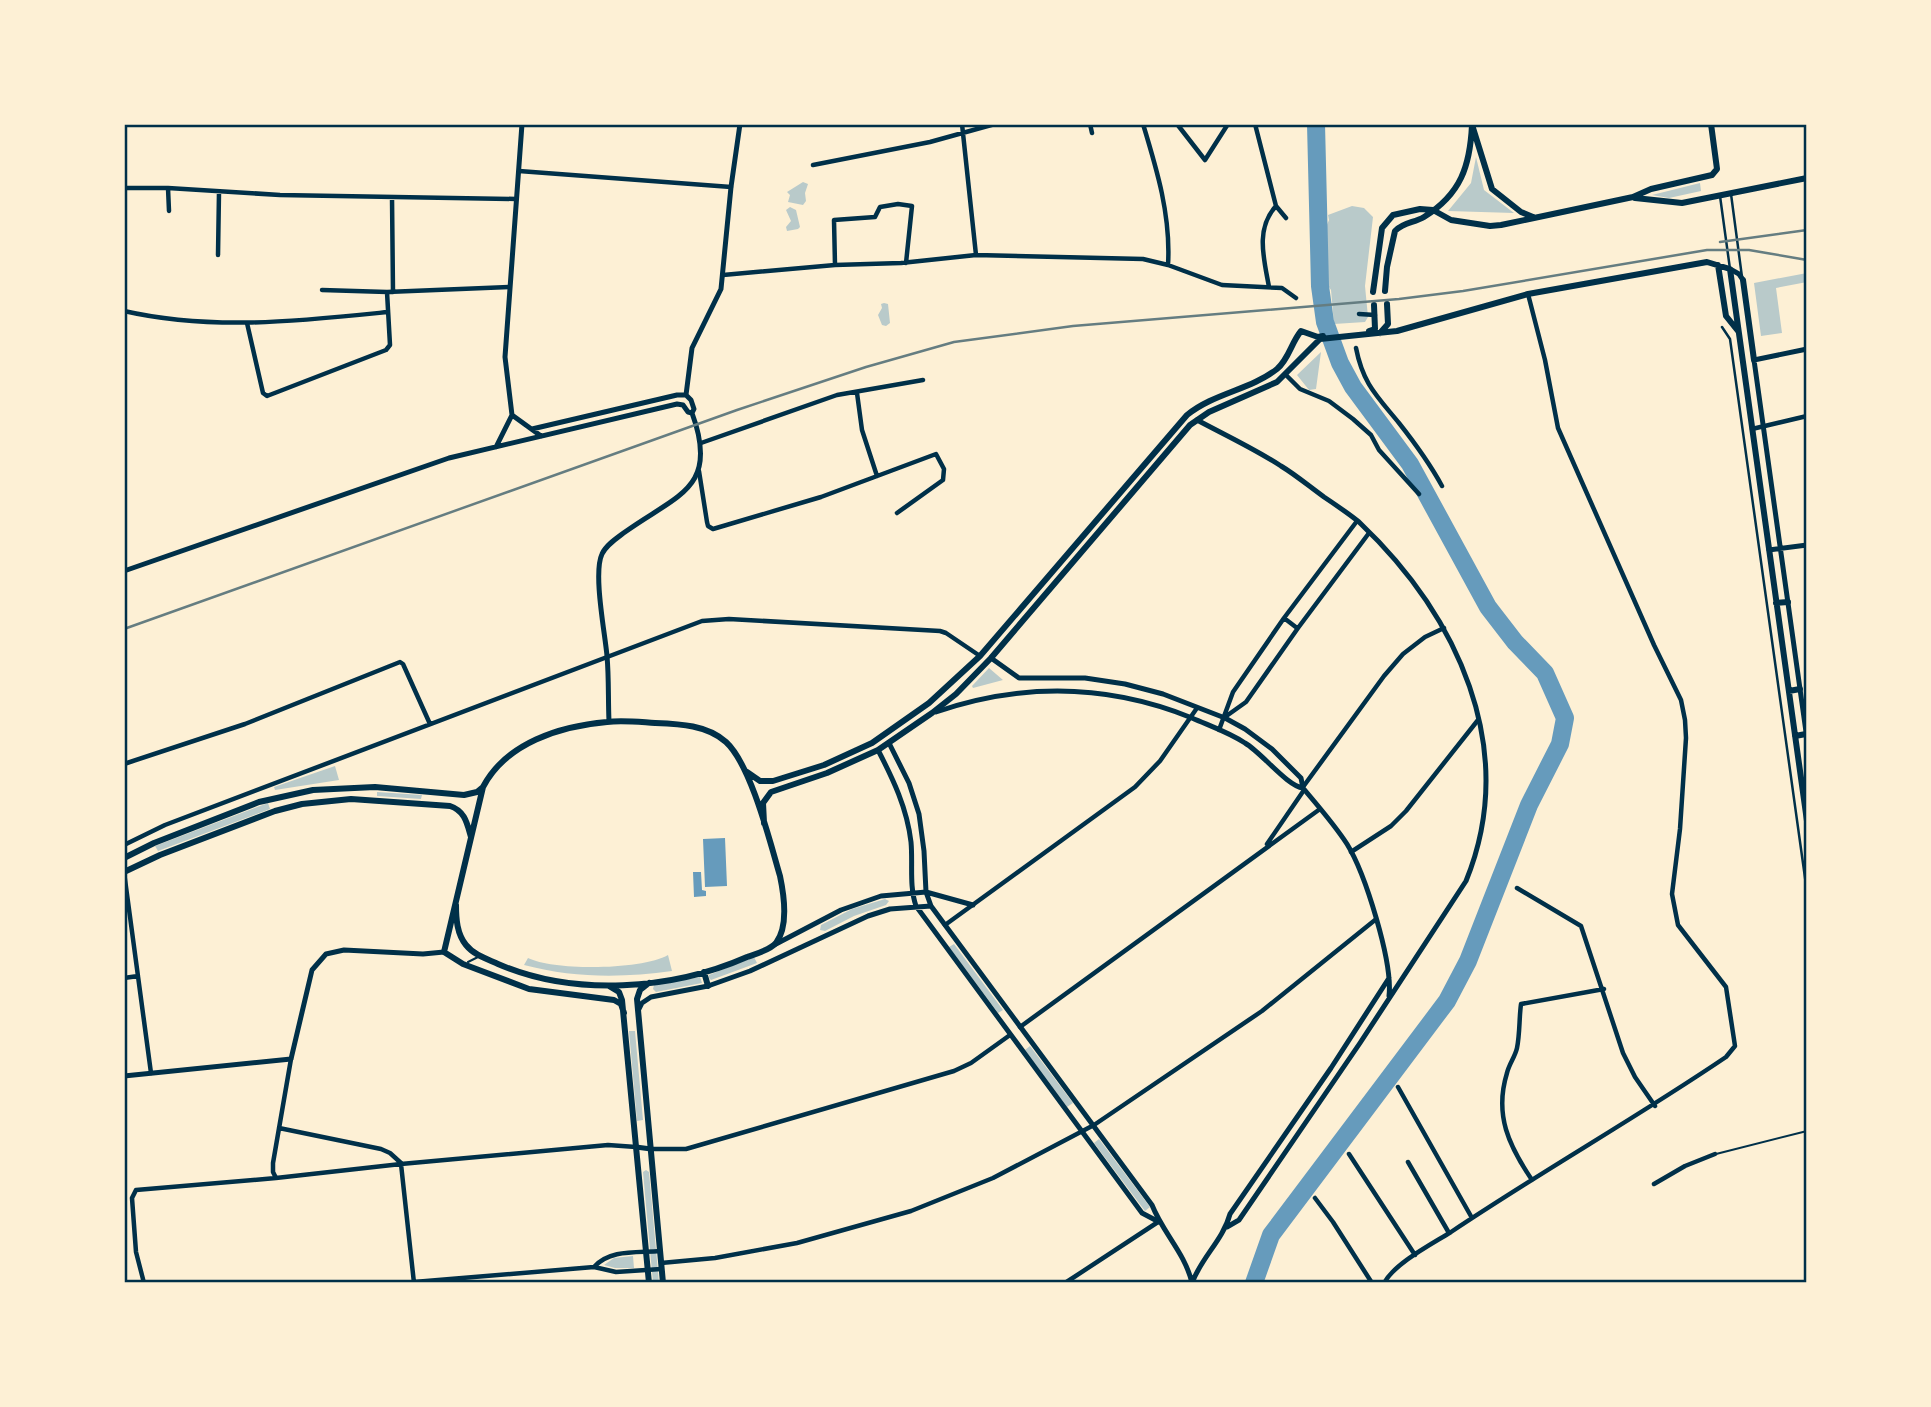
<svg xmlns="http://www.w3.org/2000/svg" width="1931" height="1407" font-family="Rubik,sans-serif">
	<style>
		.green { fill: #b9caca }
		.water { fill: #669bbc }
		.lines { fill: none; stroke-linecap: round; stroke-linejoin: round }
		.river { stroke: #669bbc; stroke-width: 18 }
		.service { stroke: #003049; stroke-width: 2 }
		.pedestrian { stroke: #003049; stroke-width: 2.5 }
		.minor { stroke: #003049; stroke-width: 4.5 }
		.tertiary { stroke: #003049; stroke-width: 5 }
		.secondary { stroke: #003049; stroke-width: 6 }
		.rail { stroke: #657d81; stroke-width: 2.5 }
		.neatline { fill: none; stroke: #003049; stroke-width: 2.5 }
	</style>
	<rect width="100%" height="100%" fill="#fdf0d5"/>
	<path class="green" d="M1476,157L1484,190L1514,213L1448,211L1471,183Z
		M803,182L808,184L805,193L806,201L803,205L788,202L790,195L787,192Z
		M1700,183L1701,191L1669,198L1652,195Z
		M1352,206L1364,208L1373,217L1365,286L1368,317L1365,322L1334,324L1331,290L1327,284L1326,227L1329,220L1328,215Z
		M790,207L796,210L800,227L798,229L787,231L786,227L791,221L786,210Z
		M1807,273V282L1776,288L1782,333L1761,336L1754,283Z
		M884,303L888,304L890,323L886,326L882,325L878,315L882,308L881,304Z
		M1321,352L1316,389L1309,390L1297,375Z
		M989,668L1003,680L973,688L972,686Z
		M335,766L339,780L275,790L274,787Z
		M377,792L422,795L421,799L377,796Z
		M268,803L270,809L158,851L155,846Z
		M885,899L889,901L886,905L854,916L825,931L820,930L821,925L852,909Z
		M954,944L1003,1010L998,1013L949,947Z
		M668,955L672,971C622,978 573,978 524,965L528,958C554,971 643,970 668,955Z
		M754,957L757,963L711,980L709,978V975Z
		M700,977L702,983L656,992L653,989L654,985Z
		M629,1031H635L643,1120L637,1121Z
		M1030,1046L1073,1103L1067,1107L1025,1050Z
		M1099,1139L1150,1207L1145,1211L1094,1143Z
		M646,1170L649,1172L659,1283H653L643,1172Z
		M633,1256L634,1268H615L604,1265L614,1258Z"/>
	<path class="water" d="M725,838L727,886L705,887L703,839Z
		M693,872H701L702,890L706,891V896L694,897Z"/>
	<g class="lines">
		<path class="river" d="M1254,1283L1271,1235L1447,1001L1468,961L1529,805L1560,744L1565,718L1545,673L1515,642L1488,607L1410,464L1353,387L1340,363L1325,322L1320,286L1316,124"/>
		<path class="service" d="M468,962L478,957
			M1716,1154L1807,1131"/>
		<path class="pedestrian" d="M1731,194L1742,277
			M1720,196L1730,269
			M1722,327L1730,339L1807,892"/>
		<path class="minor" d="M962,124L976,255
			M1090,124L1092,133
			M1143,124C1157,170 1171,216 1168,265
			M1177,124L1205,160L1228,124
			M1255,124L1276,206
			M813,165L930,142L995,124
			M519,171L731,187
			M124,188H168L280,195L516,199
			M168,188L169,211
			M392,197L393,292
			M218,255L219,192
			M835,265L834,220L875,217L880,207L898,204L912,206L906,263
			M723,275L835,265L901,263L976,255L1143,259L1168,265L1222,285L1282,288L1296,298
			M1269,287C1264,259 1255,229 1276,206L1286,218
			M322,290L387,292
			M124,311C212,331 300,321 388,312
			M1359,314L1375,315
			M247,323L263,393L267,396L386,350L390,345L387,292L509,287
			M1356,348C1363,384 1377,396 1399,423C1414,442 1430,464 1442,486
			M1286,375L1300,389L1329,401L1353,419L1371,435L1379,450L1419,494
			M857,393L862,430L877,476
			M1752,429L1807,416
			M701,443L837,395L923,380
			M699,471L707,522L708,526L713,529L821,497L936,454L944,469L943,480L897,513
			M1284,618L1297,628
			M1225,717L1246,702L1298,628L1369,533
			M1219,730L1233,692L1284,618L1357,521
			M124,764L245,724L400,662L403,664L430,724
			M1303,787L1384,676L1403,654L1425,637L1444,628
			M1267,844L1304,790
			M124,845L165,825L702,621L729,619L940,631L946,633L980,656
			M1351,852L1391,826L1406,811L1478,720
			M124,872L151,1073
			M1517,888L1581,926L1623,1053L1635,1077L1655,1106
			M945,925L1135,787L1160,761L1197,708
			M124,978L138,976
			M1020,1027L1320,809
			M291,1059L273,1163V1172L276,1178L401,1164L608,1145L636,1147
			M1398,1087L1472,1218
			M279,1128L381,1149L390,1153L401,1163
			M651,1149H686L954,1071L971,1063L1010,1035
			M1349,1154L1415,1255
			M1408,1162L1449,1233
			M401,1164L414,1283
			M1532,1180C1509,1146 1494,1115 1507,1073C1509,1064 1515,1057 1517,1048C1520,1033 1519,1019 1521,1004L1604,989
			M1654,1184L1685,1166L1715,1154
			M1315,1198L1333,1222L1372,1283
			M661,1263L715,1258L797,1243L911,1211L993,1178L1094,1125L1262,1011L1375,920
			M594,1267C610,1249 637,1253 660,1251
			M414,1282L594,1267L616,1272L661,1269
			M144,1283L136,1252L132,1198L136,1190L276,1178
			M1065,1283L1158,1222
			M1384,1283C1395,1263 1432,1244 1451,1232C1542,1171 1636,1118 1726,1057L1735,1046L1726,987L1678,925L1672,894L1680,829L1686,738L1685,720L1681,700L1654,645L1558,428L1545,360L1528,294"/>
		<path class="tertiary" d="M522,124L505,357L512,415L541,436
			M1730,269L1739,274L1743,280
			M1807,349L1754,360L1807,739
			M686,395L692,348L721,289L731,187L740,124
			M1197,420C1225,435 1255,449 1281,466C1296,475 1310,487 1324,497C1336,505 1348,513 1359,522C1457,615 1520,748 1466,881L1360,1043L1239,1220L1227,1227
			M532,429L677,395H686
			M496,447L512,415
			M1769,550L1807,545
			M124,571L449,458L677,404L683,405L688,412L692,413
			M991,658L1019,678H1085L1125,684L1163,694L1225,718L1245,729L1272,749L1301,778L1303,788C1318,806 1334,824 1347,844C1365,873 1393,962 1389,996
			M936,712C1021,683 1108,684 1192,718C1210,726 1228,732 1245,743C1262,753 1287,786 1303,788
			M609,721C608,700 609,678 607,656C605,633 593,573 602,554C606,545 617,538 625,532C676,495 720,489 692,413L694,409L691,400L686,395
			M889,743L909,783L919,814L924,851L926,892L931,906L1152,1205C1163,1233 1185,1253 1192,1283
			M878,750C893,779 907,808 911,842C913,863 909,886 916,906L1142,1213L1159,1222
			M776,944L841,910L881,896L926,892L973,905
			M639,1009L642,1003L651,997L708,986L750,971L868,916L890,909L931,906
			M124,1076L291,1059L312,970L326,954L344,950L423,954L444,952
			M636,1147L651,1149
			M1192,1283C1201,1258 1223,1240 1230,1214L1331,1068L1389,978"/>
		<path class="secondary" d="M1473,128L1492,189L1521,212L1533,217
			M1635,198L1682,203L1807,178
			M1718,265L1726,316L1738,331
			M1743,280L1754,360
			M1385,291L1387,267L1395,231C1404,222 1414,223 1424,217C1461,194 1470,166 1472,125
			M1373,292L1382,228L1393,215L1420,209L1433,210L1451,220L1490,226L1501,225L1633,197L1651,189L1712,175L1717,169L1711,124
			M1369,331L1375,329L1374,305
			M1380,333L1388,324L1387,304
			M1776,603L1788,602
			M1789,691L1800,689
			M1795,736L1806,734
			M747,772L760,781H773L824,765L872,743L929,703L980,656L1187,415C1214,393 1250,390 1277,369C1289,359 1291,343 1301,331L1318,337L1323,336
			M764,823L763,803L771,792L827,773L878,750L932,713L956,694L991,658L1190,425L1209,412L1277,382L1320,339L1397,331L1528,294L1707,262L1730,269L1807,821
			M124,858L154,843L259,802L313,790L375,787L464,795L477,792L483,787
			M124,872L160,855L275,811L302,804L351,799L450,806C465,811 467,823 471,837
			M456,905C456,919 457,934 466,945C474,955 487,959 498,964C574,997 672,990 747,957C756,954 770,950 776,943C789,926 784,895 780,876C770,842 751,765 726,742C707,725 680,724 655,723C639,722 622,720 607,722C560,726 506,743 483,787L444,952L463,964L529,989L614,1000L621,1004L624,1013
			M704,972L708,986
			M649,983L640,990L637,999L663,1283
			M609,986L619,992L622,1000L649,1283"/>
		<path class="rail" d="M1720,242L1807,230
			M124,629L737,410L866,367L954,342L1073,326L1399,299L1463,291L1707,250H1749L1807,260"/>
	</g>
	<rect width="1931" height="1407" fill="none" stroke="#fdf0d5" stroke-width="252"/>
	<rect x="126" y="126" width="1679" height="1155" class="neatline"/>
</svg>
